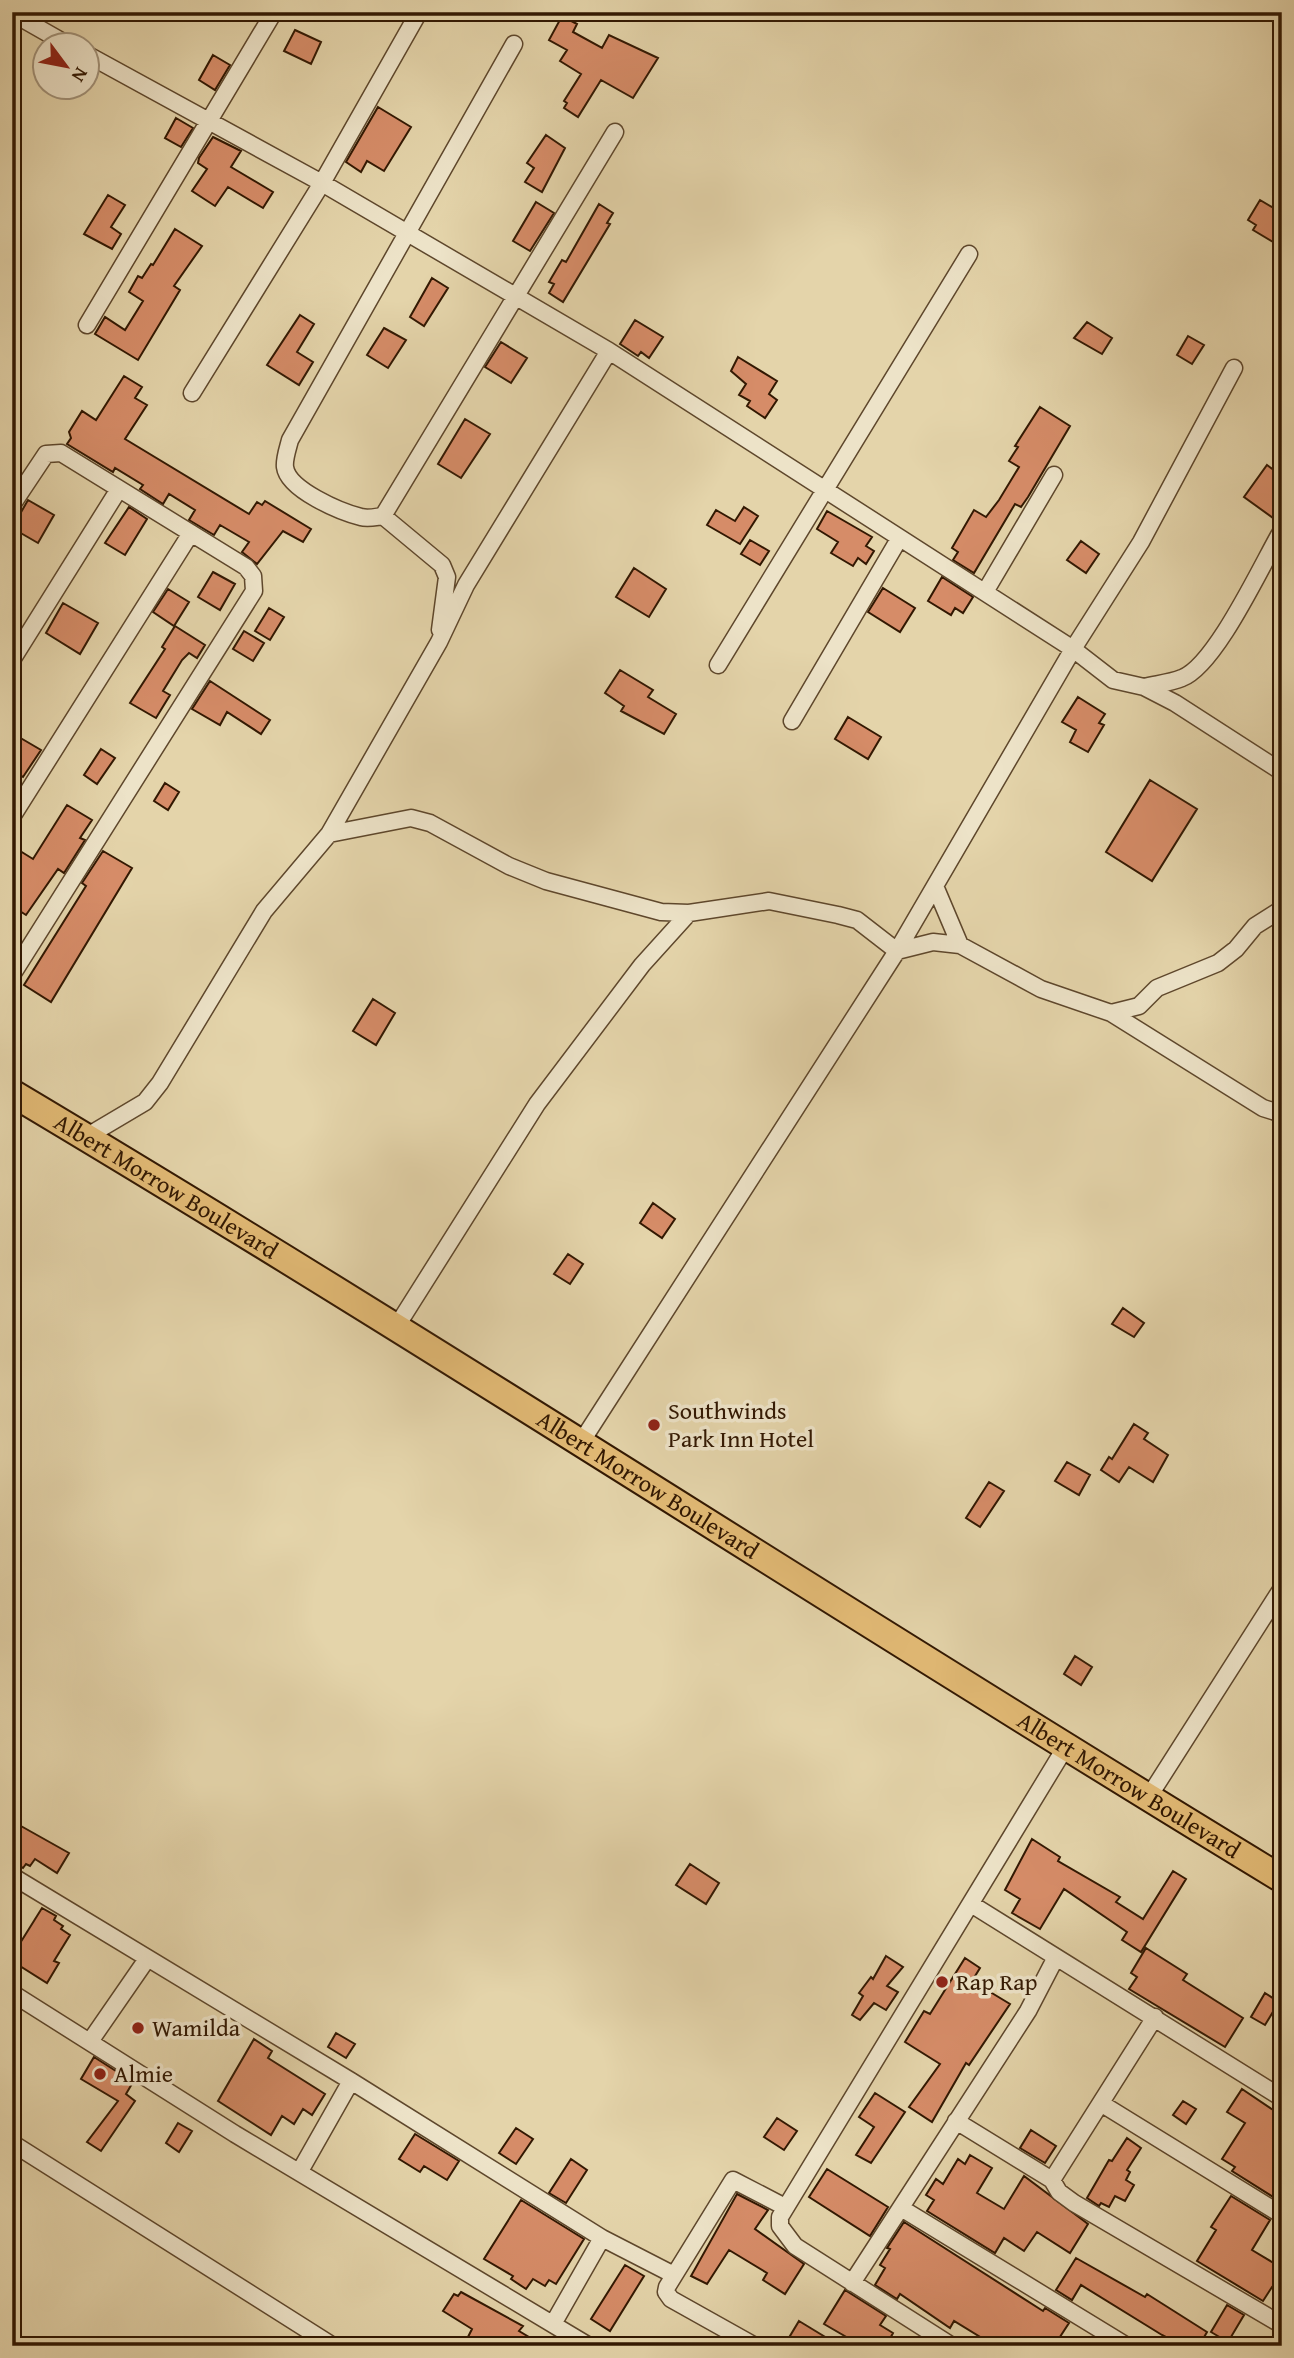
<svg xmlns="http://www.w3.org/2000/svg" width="1294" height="2358" font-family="'Gentium Book Plus',serif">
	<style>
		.building { fill: #d68c68; stroke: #321802; stroke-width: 2 }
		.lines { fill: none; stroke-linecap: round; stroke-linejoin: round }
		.minor-casing { stroke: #5e472c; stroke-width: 19 }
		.trunk-casing { stroke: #321802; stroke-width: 30 }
		.minor { stroke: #ede3c8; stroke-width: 16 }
		.trunk { stroke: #e2ba75; stroke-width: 26 }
		.poi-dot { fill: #8f2418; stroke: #ede3c8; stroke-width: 2.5 }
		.labels { text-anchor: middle; stroke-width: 7; stroke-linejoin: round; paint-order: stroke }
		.street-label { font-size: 24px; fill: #321802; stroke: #ede3c8 }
		.poi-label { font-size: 24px; fill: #321802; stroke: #ede3c8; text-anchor: start }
	</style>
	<rect width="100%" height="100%" fill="#e4d4aa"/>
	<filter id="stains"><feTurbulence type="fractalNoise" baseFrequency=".00286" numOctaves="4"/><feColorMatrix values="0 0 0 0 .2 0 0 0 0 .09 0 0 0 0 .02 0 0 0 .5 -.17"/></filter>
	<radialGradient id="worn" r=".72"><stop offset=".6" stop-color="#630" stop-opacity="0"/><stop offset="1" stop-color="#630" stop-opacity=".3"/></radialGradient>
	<path class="building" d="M562,16L577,24L573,32L602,48L609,35L658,58L633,98L601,80L578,117L564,108L567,103L564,101L581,74L560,61L567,50L549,40Z
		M295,30L321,42L311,64L284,51Z
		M213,55L230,65L215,90L199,80Z
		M378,107L411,127L384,171L367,161L361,172L346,162Z
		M176,118L193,128L181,147L165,138Z
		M546,135L565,148L542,192L525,182L534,168L527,163Z
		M213,137L241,151L231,167L273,192L263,208L228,187L215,206L192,191L207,169L198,163L199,158Z
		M108,195L125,205L111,227L121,234L112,249L84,234Z
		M1260,200L1282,213V227L1273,242L1253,230L1256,225L1248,220Z
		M536,202L554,213L530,251L513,241Z
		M599,204L613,213L607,223L610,224L563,302L549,293L554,284L549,282L562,260L566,262Z
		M175,229L202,246L174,286L180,290L138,360L95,334L105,317L125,330L143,301L129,292L138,276L142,278L151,264L153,265Z
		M432,278L448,288L424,326L410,317Z
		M300,315L314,324L297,352L313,362L299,385L267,365Z
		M635,320L663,337L649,358L641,352L638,356L620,344Z
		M1087,322L1112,338L1102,354L1074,338Z
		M384,328L406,340L388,368L367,355Z
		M1188,336L1204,345L1192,364L1177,355Z
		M501,342L527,358L511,383L485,367Z
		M738,357L777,381L769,394L777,400L765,418L747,406L750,401L739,395L746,384L731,371Z
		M124,376L142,387L135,398L147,405L125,439L249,514L257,502L262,505L265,501L311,529L303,542L283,531L257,564L242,552L249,542L220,525L214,535L189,520L195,510L169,494L163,504L140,489L143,485L115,468L113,472L67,444L71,438L69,432L82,411L96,420Z
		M1040,407L1070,426L1028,497L1021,507L1015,504L974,573L953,560L958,552L952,548L974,510L986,517L999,500L1019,467L1009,461L1018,447L1015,446Z
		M465,419L490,434L461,478L438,464Z
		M1267,465L1282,476V506L1273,518L1244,497Z
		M28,500L54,515L38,543L12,528Z
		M129,507L147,519L125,555L105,543Z
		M744,507L758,516L740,544L707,525L716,510L735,521Z
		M827,511L872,537L866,546L874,551L866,564L858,558L853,566L831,553L838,542L817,529Z
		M750,540L769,551L760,565L741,554Z
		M1081,541L1099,554L1086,573L1067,560Z
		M634,568L666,589L649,617L616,597Z
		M213,572L235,584L220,610L198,597Z
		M942,577L973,597L963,613L955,608L951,615L928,601Z
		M883,588L915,608L900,632L868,612Z
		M168,589L189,602L174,626L153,612Z
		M63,603L98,623L80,654L46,633Z
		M269,608L284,617L270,640L255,631Z
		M175,626L205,645L197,658L189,653L182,660L163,691L170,695L156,718L130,703L165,649L162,647Z
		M244,631L264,643L253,661L233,649Z
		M620,670L653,690L648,697L676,714L664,734L621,711L624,706L605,693Z
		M210,681L270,720L261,734L227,712L220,725L192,709Z
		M1078,697L1105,714L1099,723L1104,725L1088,752L1070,742L1076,730L1062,722Z
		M848,717L881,737L868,759L835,739Z
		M12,733L41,750L23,777L12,770Z
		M101,749L115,758L97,784L84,775Z
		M1150,780L1197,809L1152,881L1106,852Z
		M165,783L179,792L168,810L154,801Z
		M67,805L92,820L80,838L85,840L64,873L58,869L26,915L12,906V846L33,859Z
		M103,851L132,868L51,1002L24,985L86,886L82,883Z
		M373,999L395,1013L376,1045L353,1031Z
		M653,1203L675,1219L662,1238L640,1223Z
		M568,1254L583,1264L570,1284L554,1274Z
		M1123,1308L1144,1323L1134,1337L1112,1324Z
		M1134,1424L1148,1433L1144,1439L1168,1455L1153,1482L1129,1467L1119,1482L1101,1470L1109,1457L1112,1459Z
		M1067,1462L1090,1475L1079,1495L1055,1481Z
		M989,1482L1004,1491L980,1527L966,1518Z
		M1075,1656L1092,1667L1081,1685L1064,1674Z
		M12,1821L69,1853L57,1873L35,1859L30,1866L26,1864L23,1868L12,1861Z
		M1032,1839L1060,1857L1058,1861L1120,1897L1116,1902L1143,1919L1173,1871L1186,1879L1141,1952L1122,1940L1127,1932L1064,1889L1040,1929L1012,1913L1020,1899L1005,1890Z
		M690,1864L719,1883L706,1904L676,1885Z
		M42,1908L56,1916L54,1920L63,1926L61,1929L70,1935L54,1961L59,1963L47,1983L12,1961V1956Z
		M1146,1948L1187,1974L1183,1980L1243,2018L1225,2047L1129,1989L1137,1977L1131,1973Z
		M886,1956L903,1967L887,1986L898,1992L886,2010L874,2003L860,2020L852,2015L863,1996L859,1993L871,1977L873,1979Z
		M965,1958L980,1968L972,1981L1010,2004L969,2065L966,2063L932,2122L909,2107L940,2064L905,2042L924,2011L930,2014Z
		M1265,1993L1279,2002L1265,2025L1251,2017Z
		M336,2033L355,2044L346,2058L328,2047Z
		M254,2039L272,2051L268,2058L325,2094L312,2115L303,2109L294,2124L282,2116L271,2135L218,2101Z
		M94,2057L133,2082L126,2094L135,2101L101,2151L87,2142L118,2101L81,2079Z
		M1242,2089L1282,2116L1281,2202L1232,2171L1235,2167L1222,2159L1245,2123L1227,2112Z
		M875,2093L905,2112L871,2163L856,2155L874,2127L859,2117Z
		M1183,2101L1196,2109L1186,2124L1173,2115Z
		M777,2118L797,2131L784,2150L764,2137Z
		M178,2123L192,2131L179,2152L166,2143Z
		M516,2128L533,2139L516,2164L499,2153Z
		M1031,2130L1056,2146L1045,2163L1020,2148Z
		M415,2134L459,2161L447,2180L424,2166L420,2172L399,2159Z
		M1127,2138L1141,2148L1127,2170L1130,2172L1126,2180L1134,2185L1125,2201L1115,2196L1109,2207L1101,2203L1099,2206L1087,2198L1109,2160L1112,2161Z
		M970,2155L992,2168L977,2193L1004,2209L1024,2176L1088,2224L1070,2253L1037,2232L1024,2251L1004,2238L995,2253L927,2211L934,2200L926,2195L936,2179L943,2184L958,2159L965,2164Z
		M571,2159L587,2170L566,2203L549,2193Z
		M827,2169L888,2207L870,2236L809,2197Z
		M737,2194L768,2210L755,2229L804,2264L785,2294L763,2280L767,2273L729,2250L707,2284L691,2276Z
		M1231,2196L1270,2220L1252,2250L1282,2268V2293L1272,2287L1263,2301L1197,2261L1216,2230L1211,2227Z
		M521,2200L584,2239L556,2284L549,2280L545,2286L533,2279L526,2289L511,2279L513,2276L484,2259Z
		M904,2222L1043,2311L1045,2308L1069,2323L1054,2346H995L954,2321L950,2328L900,2294L897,2299L875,2285L885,2268L880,2265L890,2249L887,2248Z
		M1076,2258L1145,2297L1147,2294L1207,2332L1199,2346H1183L1162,2335L1081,2285L1072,2300L1056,2290Z
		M625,2265L644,2276L610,2331L591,2319Z
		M845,2290L886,2316L880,2325L893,2333L886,2346H862L824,2324Z
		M461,2292L523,2326L519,2331L544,2346H482L468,2337L472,2329L443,2311L454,2294L458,2296Z
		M1227,2305L1244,2315L1228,2342L1211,2332Z
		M799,2321L840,2346H807L790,2336Z"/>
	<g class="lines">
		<g class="minor-casing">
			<path id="minor" d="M12,13L70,46
				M88,55L322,183L609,351L1073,649L897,951L580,1444
				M87,325L274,12
				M1234,368L1141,542L1073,649L1113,680L1144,687L1175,703L1282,772
				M192,393L322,183L419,12
				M12,505L46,454L61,453L246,567L253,576L254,591L12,975
				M383,516L615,132
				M985,592L1054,475
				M440,630L447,577L442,565L383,516C375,517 368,519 361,517C341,512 288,490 285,467C284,459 288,448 290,440L514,44
				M12,660L119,489
				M718,665L969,254
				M1144,687C1156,684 1170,683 1182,678C1216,665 1262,564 1282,530
				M792,721L899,539
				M12,817L191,533
				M329,834L411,818L430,823L509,866L546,881L661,912L689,913L769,901L838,915L857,920L897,951L933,942L960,945
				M935,886L960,945L1041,989L1111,1013L1139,1006L1157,988L1218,963L1236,949L1255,926L1282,909
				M1111,1013L1263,1108L1282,1114
				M86,1137L145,1102L160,1083L264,911L329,834L439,642L466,585L609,351
				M395,1329L537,1104L642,965L689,913
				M1148,1798L1282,1588
				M12,1876L351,2081L602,2238L674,2275
				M971,1904L1282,2098
				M12,1993L235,2134L589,2346
				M91,2040L147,1959
				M1102,2104L1282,2215
				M956,2121L1052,2180L1059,2192L1074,2203L1282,2325
				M12,2143L333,2346
				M300,2171L351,2081
				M1052,2180L1155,2017
				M901,2208L1127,2346
				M852,2283L1028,2011L1055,1959
				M553,2324L602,2238
				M755,2346L671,2299L666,2292L667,2287L733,2180L785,2207
				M952,2346L795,2246L780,2226V2217L1065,1748"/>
		</g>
		<g class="trunk-casing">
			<g id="trunk">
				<path id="s1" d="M12,1093C440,1348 856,1621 1282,1879"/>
			</g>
		</g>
		<use href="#minor" class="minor"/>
		<use href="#trunk" class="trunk"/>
	</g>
	<g class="poi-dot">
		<circle cx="654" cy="1425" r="7"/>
		<circle cx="942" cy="1982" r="7"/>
		<circle cx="138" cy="2028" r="7"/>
		<circle cx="100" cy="2074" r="7"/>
	</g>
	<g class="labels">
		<g class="street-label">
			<text dy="8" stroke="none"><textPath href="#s1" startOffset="180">Albert Morrow Boulevard</textPath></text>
			<text dy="8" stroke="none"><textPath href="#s1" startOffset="747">Albert Morrow Boulevard</textPath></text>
			<text dy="8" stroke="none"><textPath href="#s1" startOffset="1314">Albert Morrow Boulevard</textPath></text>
		</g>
		<g class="poi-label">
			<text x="668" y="1419">Southwinds<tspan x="668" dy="28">Park Inn Hotel</tspan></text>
			<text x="956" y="1990">Rap Rap</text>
			<text x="152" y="2036">Wamilda</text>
			<text x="114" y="2082">Almie</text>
		</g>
	</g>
	<rect width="1294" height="2358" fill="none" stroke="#e4d4aa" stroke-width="42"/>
	<rect x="14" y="14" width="1266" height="2330" fill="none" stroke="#321802" stroke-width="3.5"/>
	<rect x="21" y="21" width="1252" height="2316" fill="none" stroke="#321802" stroke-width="2"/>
	<g transform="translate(66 66) rotate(122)"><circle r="33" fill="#ede3c8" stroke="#a29279" stroke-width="2"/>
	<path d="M0-5L12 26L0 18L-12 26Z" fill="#8f2418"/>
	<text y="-10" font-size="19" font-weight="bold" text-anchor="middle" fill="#321802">N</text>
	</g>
	<rect width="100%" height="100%" filter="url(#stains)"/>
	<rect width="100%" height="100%" fill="url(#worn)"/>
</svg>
